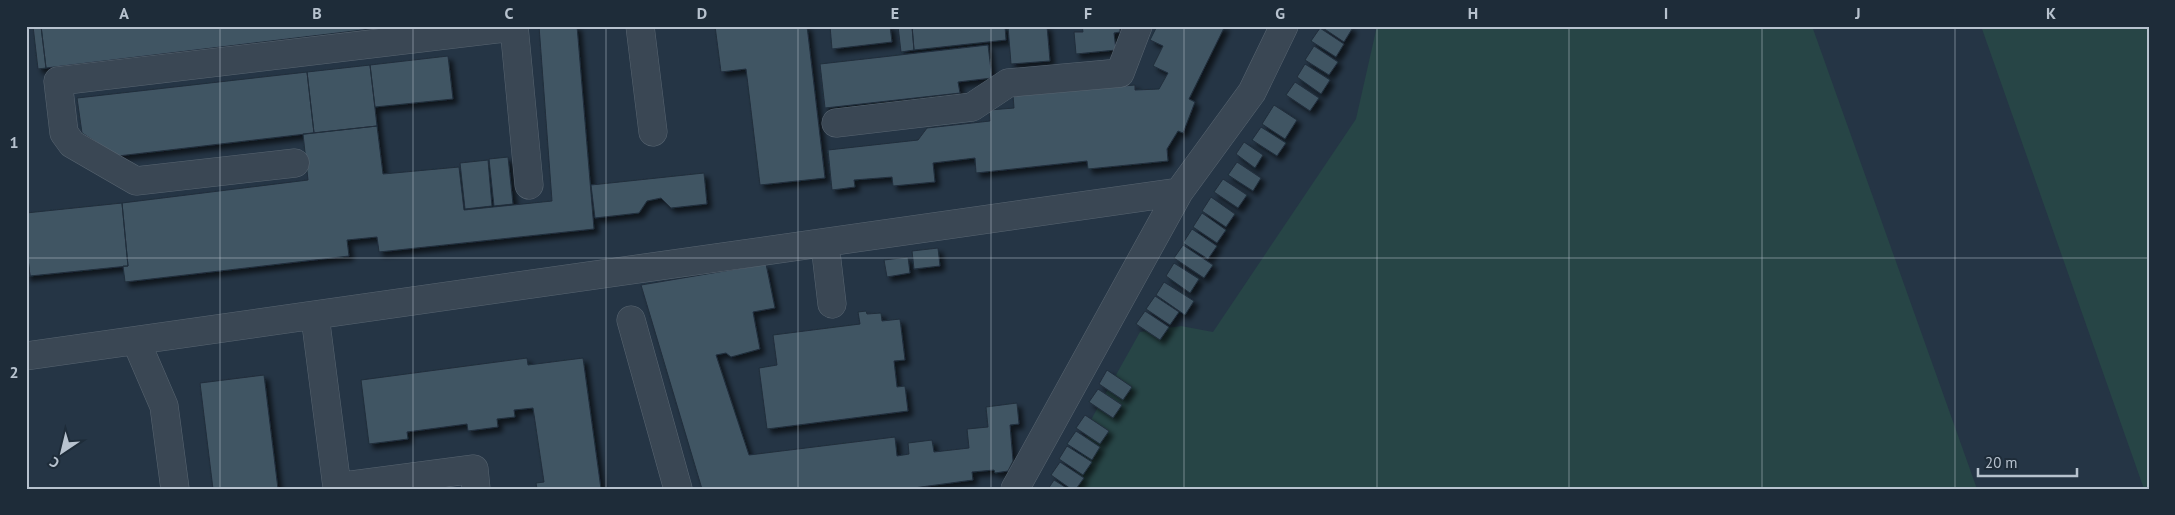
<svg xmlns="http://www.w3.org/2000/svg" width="2175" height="515" font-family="'PT Sans',sans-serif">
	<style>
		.green { fill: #274546 }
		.building { fill: #415464; stroke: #202e3b; filter: url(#shadow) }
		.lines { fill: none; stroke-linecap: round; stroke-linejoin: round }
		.minor-casing { stroke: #586571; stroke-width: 29 }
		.minor { stroke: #3a4754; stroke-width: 28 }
		.grid { fill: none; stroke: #b7c2ce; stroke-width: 1; stroke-opacity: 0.55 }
		.neatline { fill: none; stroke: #b7c2ce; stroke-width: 2 }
		.grid-label { font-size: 16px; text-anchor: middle; font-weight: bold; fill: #b7c2ce }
	</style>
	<defs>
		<filter id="shadow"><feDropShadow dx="4.5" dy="4.5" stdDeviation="2.5" flood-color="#0009"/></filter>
	</defs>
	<rect width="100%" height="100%" fill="#253545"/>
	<path class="green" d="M1377,26H1812L1977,489H1071L1092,418L1140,332L1181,326L1213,332L1356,119Z
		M1981,26H2149V489H2144Z"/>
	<path class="building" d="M33,26H41L46,68L38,69Z
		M41,26H396L46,68Z
		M539,26H577L594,229L379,252L377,237L347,240L349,256L125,282L123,266H128L122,203L308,180L303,134L377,126L383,174L459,167L464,210L552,201Z
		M715,26H807L825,178L760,185L746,69L721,72Z
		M830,26H890L892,42L832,49Z
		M898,26H912L914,50L901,52Z
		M912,26H1005L1006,40L914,50Z
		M1008,26H1047L1050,61L1011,64Z
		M1082,26H1120V32L1114,33L1116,50L1076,54L1074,32H1083Z
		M1157,26H1225L1189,99L1195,102L1183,133L1178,131L1167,149L1168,161L1088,169L1087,161L976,173L975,158L933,163L935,182L893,186L892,177L854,180L855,187L832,190L828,150L918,140L927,128L990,121L989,110L1014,108L1013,95L1135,85V90L1159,89L1168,73L1153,66L1163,46L1150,40Z
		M1320,26H1349L1352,29L1344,42Z
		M1320,28L1344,44L1336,57L1311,41Z
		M988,45L992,78L958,82L960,93L825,108L820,64Z
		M1314,46L1338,62L1329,75L1305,60Z
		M448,56L453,99L375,107L370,65Z
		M1305,64L1330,80L1321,94L1297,77Z
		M370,65L377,126L314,133L307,72Z
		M307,72L314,133L118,156L82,133L77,98Z
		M1295,82L1319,98L1310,111L1286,95Z
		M1274,105L1297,120L1285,139L1262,124Z
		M1261,127L1286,143L1277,156L1252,140Z
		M1244,142L1263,155L1255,168L1236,154Z
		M508,157L513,204L494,206L489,159Z
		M488,160L492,206L465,209L460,163Z
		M1237,162L1261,178L1253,191L1228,175Z
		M704,173L707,204L671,208L661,198L647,201L639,213L595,218L591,185Z
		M1223,179L1247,195L1238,208L1214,192Z
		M1211,197L1235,214L1226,227L1202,211Z
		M122,203L128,266L30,276L26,241V213Z
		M1202,213L1226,230L1217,243L1193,227Z
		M1192,229L1217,246L1208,259L1183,243Z
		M26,241L30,276L26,277Z
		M1183,245L1213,265L1204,278L1174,258Z
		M938,248L940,266L914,269L912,251Z
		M908,257L910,273L887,277L884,260Z
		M1174,263L1199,279L1190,293L1166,276Z
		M766,264L775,308L753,312L760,349L731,357L726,353L716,355L749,455L895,437L897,456L909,454L908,443L932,440L934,452L969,448L967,429L988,427L986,407L1017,403L1019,424L1010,425L1013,461L1008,471L995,473L994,470L972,472L973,480L906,489H702L641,285Z
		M1164,282L1194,301L1185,315L1156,295Z
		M1155,296L1179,312L1170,325L1146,309Z
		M866,311L867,314L881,313L882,321L900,319L905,360L894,361L897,387L905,386L908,411L767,429L759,368L777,365L773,335L860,324L858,312Z
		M1145,311L1169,327L1160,340L1136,324Z
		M527,358L528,365L583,358L601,489H537L536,483L544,482L533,408L514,410L515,417L497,419L498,427L468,431L467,424L407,432L408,439L369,444L361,380Z
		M1107,370L1132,387L1123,400L1099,384Z
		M264,375L278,489H213L200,383Z
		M1098,389L1122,405L1113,418L1089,402Z
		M1085,415L1109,431L1100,444L1076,428Z
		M1076,431L1100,447L1092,460L1067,444Z
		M1067,446L1092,462L1083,475L1059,459Z
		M1060,462L1084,478L1076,489H1071L1051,475Z
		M1054,480L1068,489H1048Z"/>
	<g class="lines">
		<g class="minor-casing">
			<path id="minor" d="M514,26L529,185
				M640,26L653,132
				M836,123L972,107L1008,83L1120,73L1138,26
				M295,163L136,181L72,144L64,133L58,81L514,27
				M825,244L832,304
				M315,316L337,487L474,469L476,489
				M631,320L678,489
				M136,341L164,406L175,489
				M26,356L1179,192
				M1015,489L1179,192L1252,92L1284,26"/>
		</g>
		<use href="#minor" class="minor"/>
	</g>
	<path class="grid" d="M220,26V489M413,26V489M606,26V489M798,26V489M991,26V489M1184,26V489M1377,26V489M1569,26V489M1762,26V489M1955,26V489M26,258H2149"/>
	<rect width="2175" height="515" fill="none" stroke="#1e2c39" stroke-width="55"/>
	<g transform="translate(62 452) rotate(215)" stroke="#1e2c39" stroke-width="4" paint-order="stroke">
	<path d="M0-4L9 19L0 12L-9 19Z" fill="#b7c2ce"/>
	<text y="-8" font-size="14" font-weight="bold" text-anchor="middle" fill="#b7c2ce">С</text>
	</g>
	<path d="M1978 468v8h99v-8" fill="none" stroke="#b7c2ce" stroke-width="2.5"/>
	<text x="1985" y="468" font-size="15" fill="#b7c2ce" stroke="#1e2c39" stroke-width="4" paint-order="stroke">20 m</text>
	<rect x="28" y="28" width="2120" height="460" class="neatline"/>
	<g class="grid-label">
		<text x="124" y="19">A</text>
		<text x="317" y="19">B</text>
		<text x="509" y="19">C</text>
		<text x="702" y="19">D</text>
		<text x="895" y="19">E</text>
		<text x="1088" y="19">F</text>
		<text x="1280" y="19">G</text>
		<text x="1473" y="19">H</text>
		<text x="1666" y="19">I</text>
		<text x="1858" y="19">J</text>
		<text x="2051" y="19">K</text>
		<text x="14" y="148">1</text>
		<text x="14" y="378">2</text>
	</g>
</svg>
